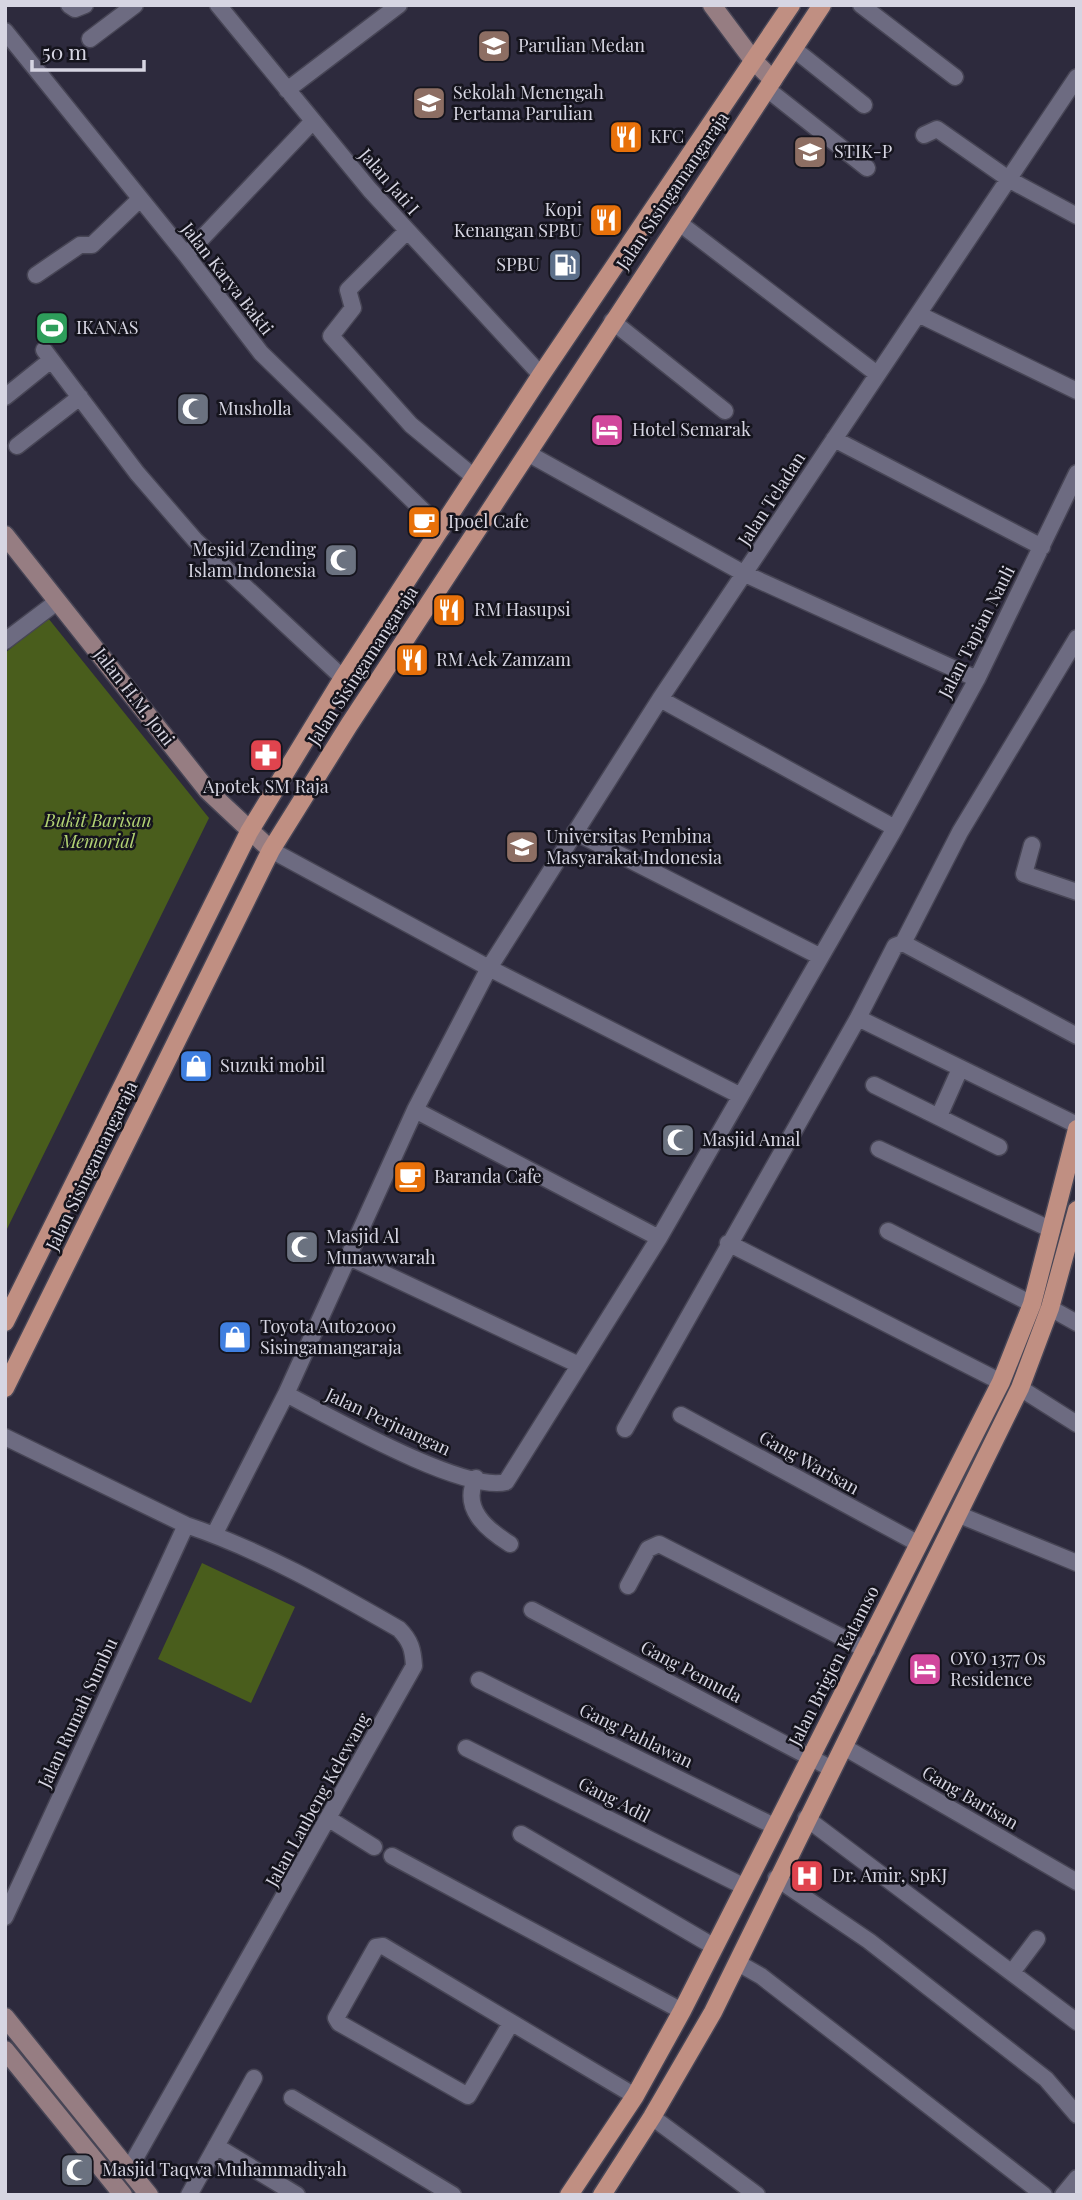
<svg xmlns="http://www.w3.org/2000/svg" width="1082" height="2200" font-family="'Playfair Display',serif">
	<style>
		.green { fill: #495d1c }
		.lines { fill: none; stroke-linecap: round; stroke-linejoin: round }
		.street-casing { stroke: #474555; stroke-width: 19 }
		.secondary-casing { stroke: #474555; stroke-width: 21 }
		.primary-casing { stroke: #474555; stroke-width: 21 }
		.street { stroke: #6d6b81; stroke-width: 16 }
		.secondary { stroke: #967d82; stroke-width: 18 }
		.primary { stroke: #c08f82; stroke-width: 18 }
		.labels { text-anchor: middle; stroke-width: 5; stroke-linejoin: round; paint-order: stroke }
		.poi-label { font-size: 18px; fill: #d6d5e2; stroke: #15141d; text-anchor: start }
		.street-label { font-size: 18px; fill: #d6d5e2; stroke: #15141d }
		.park-label { font-size: 18px; font-style: italic; fill: #b2d274; stroke: #15141d }
	</style>
	<rect width="100%" height="100%" fill="#2d2a3d"/>
	<path class="green" d="M48,618L209,818L5,1233V653Z
		M202,1563L295,1607L251,1703L158,1659Z"/>
	<g class="lines">
		<g class="street-casing">
			<path id="street" d="M69,5L75,9L85,5
				M218,5L370,190L541,375
				M861,5L955,77
				M5,31L186,255L261,353L442,529
				M90,39L135,5
				M794,49L864,105
				M767,89L867,168
				M287,90L399,5
				M924,135L937,129L1010,180L1077,216
				M678,222L877,374
				M407,231L348,290L353,308L331,336L411,425L474,477
				M186,255L313,121
				M36,275L80,245H92L140,199
				M918,314L1077,391
				M612,321L725,411
				M44,350L137,473L195,540L343,678
				M5,397L51,360
				M834,439L1042,547
				M17,446L80,397
				M529,454L745,574L977,679
				M5,641L58,601
				M660,699L895,828L977,679L1077,473
				M575,832L819,956
				M1032,845L1024,874L1077,892
				M271,850L489,968L739,1095
				M903,943L1077,1036
				M858,1018L1077,1125
				M874,1085L999,1147
				M415,1110L659,1238
				M939,1116L960,1069
				M879,1149L1052,1230
				M888,1231L1032,1304
				M728,1243L1001,1382
				M349,1257L579,1365
				M1050,1308L1077,1323
				M1020,1388L1077,1424
				M286,1394C329,1416 463,1493 506,1482L659,1238L895,828
				M681,1415L919,1544
				M625,1429L858,1018L895,946L903,943L960,832L1077,638
				M5,1437L186,1525C261,1550 331,1590 399,1629C411,1641 413,1650 414,1666L129,2169
				M476,1478C461,1508 486,1529 510,1544
				M957,1514L1077,1563
				M214,1535L286,1394L415,1110L489,968L660,699L1077,77
				M628,1586L648,1549L659,1544L867,1650
				M532,1610L832,1769
				M479,1680L776,1827
				M844,1747L1077,1882
				M466,1748L745,1887
				M806,1818L1077,2022
				M329,1819L374,1847
				M521,1834L713,1946
				M392,1856L682,2011
				M776,1878L869,1941L1046,2079L1077,2115
				M5,1917L186,1525
				M738,1963L761,1976L1044,2195
				M1013,1971L1037,1939
				M511,2023L468,2096L339,2023L336,2018L376,1947L383,1946L635,2096
				M292,2098L453,2195
				M652,2117L757,2195
				M216,2146L297,2195
				M189,2195L254,2078
				M1063,2195L1077,2178"/>
		</g>
		<g class="secondary-casing">
			<path id="secondary" d="M712,5L753,60L773,80
				M5,535L207,790L271,850
				M5,2017L149,2195
				M5,2050L123,2195"/>
		</g>
		<g class="primary-casing">
			<path id="primary" d="M5,1322L249,832L343,678L541,375L791,5
				M5,1388L271,850L349,725L822,5
				M569,2195L635,2096L682,2011L1001,1382L1032,1304L1077,1129
				M602,2195L652,2117L713,2012L1020,1388L1050,1308L1077,1210"/>
		</g>
		<use href="#street" class="street"/>
		<use href="#secondary" class="secondary"/>
		<use href="#primary" class="primary"/>
	</g>
	<defs>
		<g id="school-square" transform="scale(1.75)"><rect x="-9" y="-9" width="18" height="18" rx="4" fill="#8d6e63" stroke="#15141d"/><path d="M0-5L7-2L0 1L-7-2ZM-4 1L0 2.5L4 1V4Q0 6-4 4Z" fill="#fff"/></g>
		<g id="restaurant-square" transform="scale(1.75)"><rect x="-9" y="-9" width="18" height="18" rx="4" fill="#e8710a" stroke="#15141d"/><path d="M-5-6h1v4h1v-4h1v4h1v-4h1v5L-1.5 .5V6h-2V.5L-5-1ZM5-6V6H3V1.5H1.5Q1.5-4 5-6Z" fill="#fff"/></g>
		<g id="university-square" transform="scale(1.75)"><rect x="-9" y="-9" width="18" height="18" rx="4" fill="#8d6e63" stroke="#15141d"/><path d="M0-5L7-2L0 1L-7-2ZM-4 1L0 2.5L4 1V4Q0 6-4 4Z" fill="#fff"/></g>
		<g id="fuel-square" transform="scale(1.75)"><rect x="-9" y="-9" width="18" height="18" rx="4" fill="#5c6f8a" stroke="#15141d"/><path d="M-5.5-6h7V0h2V4h1.3V-2.5L3-4.5l.8-.8L6-3V5H2.5V1h-1V6h-7ZM-4.2-4.7v3.2H.2V-4.7Z" fill="#fff"/></g>
		<g id="stadium-square" transform="scale(1.75)"><rect x="-9" y="-9" width="18" height="18" rx="4" fill="#2e9e5b" stroke="#15141d"/><path d="M0-5a6.5 5 0 1 0 0 10a6.5 5 0 1 0 0-10ZM-3.5-1.8h7v3.6h-7Z" fill="#fff"/></g>
		<g id="mosque-square" transform="scale(1.75)"><rect x="-9" y="-9" width="18" height="18" rx="4" fill="#6b7280" stroke="#15141d"/><path d="M3.5-4.9A6 6 0 1 0 3.5 4.9A5 5 0 1 1 3.5-4.9Z" fill="#fff"/></g>
		<g id="hotel-square" transform="scale(1.75)"><rect x="-9" y="-9" width="18" height="18" rx="4" fill="#d1479c" stroke="#15141d"/><path d="M-6-4.5h1.5V1H6V5H4.5V3h-9V5H-6ZM-4 0a1.8 1.8 0 1 1 3.6 0ZM.5 0V-2.5h3Q6-2.5 6 0Z" fill="#fff"/></g>
		<g id="cafe-square" transform="scale(1.75)"><rect x="-9" y="-9" width="18" height="18" rx="4" fill="#e8710a" stroke="#15141d"/><path d="M-5.5-4.5H6V0H3Q3 3.5 0 3.5H-2.5Q-5.5 3.5-5.5 0ZM3-3.2v2h1.7v-2ZM-6 4.5H4V6H-6Z" fill="#fff"/></g>
		<g id="pharmacy-square" transform="scale(1.75)"><rect x="-9" y="-9" width="18" height="18" rx="4" fill="#e0444e" stroke="#15141d"/><path d="M-2-6h4v4h4v4h-4v4h-4v-4h-4v-4h4Z" fill="#fff"/></g>
		<g id="shop-square" transform="scale(1.75)"><rect x="-9" y="-9" width="18" height="18" rx="4" fill="#3f7fe0" stroke="#15141d"/><path d="M-5-2.5h2.3a2.7 3.5 0 0 1 5.4 0H5L5.5 6h-11ZM-1.5-2.5h3a1.5 2.3 0 0 0-3 0Z" fill="#fff"/></g>
		<g id="hospital-square" transform="scale(1.75)"><rect x="-9" y="-9" width="18" height="18" rx="4" fill="#e0444e" stroke="#15141d"/><path d="M-5-5h3v3.5h4V-5h3V5h-3V1.5h-4V5h-3Z" fill="#fff"/></g>
	</defs>
	<g fill-rule="evenodd">
		<use href="#school-square" x="494" y="46"/>
		<use href="#school-square" x="429" y="103"/>
		<use href="#restaurant-square" x="626" y="137"/>
		<use href="#university-square" x="810" y="152"/>
		<use href="#restaurant-square" x="606" y="220"/>
		<use href="#fuel-square" x="565" y="265"/>
		<use href="#stadium-square" x="52" y="328"/>
		<use href="#mosque-square" x="193" y="409"/>
		<use href="#hotel-square" x="607" y="430"/>
		<use href="#cafe-square" x="424" y="522"/>
		<use href="#mosque-square" x="341" y="560"/>
		<use href="#restaurant-square" x="449" y="610"/>
		<use href="#restaurant-square" x="412" y="660"/>
		<use href="#pharmacy-square" x="266" y="755"/>
		<use href="#university-square" x="522" y="847"/>
		<use href="#shop-square" x="196" y="1066"/>
		<use href="#mosque-square" x="678" y="1140"/>
		<use href="#cafe-square" x="410" y="1177"/>
		<use href="#mosque-square" x="302" y="1247"/>
		<use href="#shop-square" x="235" y="1337"/>
		<use href="#hotel-square" x="925" y="1669"/>
		<use href="#hospital-square" x="807" y="1876"/>
		<use href="#mosque-square" x="77" y="2170"/>
	</g>
	<g class="labels">
		<g class="poi-label">
			<text x="518" y="52">Parulian Medan</text>
			<text x="453" y="99">Sekolah Menengah<tspan x="453" dy="21">Pertama Parulian</tspan></text>
			<text x="650" y="143">KFC</text>
			<text x="834" y="158">STIK-P</text>
			<text x="582" y="216" text-anchor="end">Kopi<tspan x="582" dy="21">Kenangan SPBU</tspan></text>
			<text x="540" y="271" text-anchor="end">SPBU</text>
			<text x="76" y="334">IKANAS</text>
			<text x="218" y="415">Musholla</text>
			<text x="632" y="436">Hotel Semarak</text>
			<text x="448" y="528">Ipoel Cafe</text>
			<text x="316" y="556" text-anchor="end">Mesjid Zending<tspan x="316" dy="21">Islam Indonesia</tspan></text>
			<text x="474" y="616">RM Hasupsi</text>
			<text x="436" y="666">RM Aek Zamzam</text>
			<text x="266" y="793" text-anchor="middle">Apotek SM Raja</text>
			<text x="546" y="843">Universitas Pembina<tspan x="546" dy="21">Masyarakat Indonesia</tspan></text>
			<text x="220" y="1072">Suzuki mobil</text>
			<text x="702" y="1146">Masjid Amal</text>
			<text x="434" y="1183">Baranda Cafe</text>
			<text x="326" y="1243">Masjid Al<tspan x="326" dy="21">Munawwarah</tspan></text>
			<text x="260" y="1333">Toyota Auto2000<tspan x="260" dy="21">Sisingamangaraja</tspan></text>
			<text x="950" y="1665">OYO 1377 Os<tspan x="950" dy="21">Residence</tspan></text>
			<text x="832" y="1882">Dr. Amir, SpKJ</text>
			<text x="102" y="2176">Masjid Taqwa Muhammadiyah</text>
		</g>
		<g class="street-label">
			<text transform="translate(389 182) rotate(49)" y="6">Jalan Jati I</text>
			<text transform="translate(673 191) rotate(-56)" y="6">Jalan Sisingamangaraja</text>
			<text transform="translate(227 279) rotate(52)" y="6">Jalan Karya Bakti</text>
			<text transform="translate(772 499) rotate(-57)" y="6">Jalan Teladan</text>
			<text transform="translate(977 632) rotate(-63)" y="6">Jalan Tapian Nauli</text>
			<text transform="translate(363 666) rotate(-57)" y="6">Jalan Sisingamangaraja</text>
			<text transform="translate(134 697) rotate(52)" y="6">Jalan H.M. Joni</text>
			<text transform="translate(92 1166) rotate(-64)" y="6">Jalan Sisingamangaraja</text>
			<text transform="translate(388 1422) rotate(25)" y="6">Jalan Perjuangan</text>
			<text transform="translate(809 1463) rotate(29)" y="6">Gang Warisan</text>
			<text transform="translate(834 1666) rotate(-63)" y="6">Jalan Brigjen Katamso</text>
			<text transform="translate(691 1672) rotate(28)" y="6">Gang Pemuda</text>
			<text transform="translate(78 1713) rotate(-65)" y="6">Jalan Rumah Sumbu</text>
			<text transform="translate(636 1736) rotate(26)" y="6">Gang Pahlawan</text>
			<text transform="translate(970 1798) rotate(30)" y="6">Gang Barisan</text>
			<text transform="translate(318 1800) rotate(-61)" y="6">Jalan Laubeng Kelewang</text>
			<text transform="translate(614 1800) rotate(27)" y="6">Gang Adil</text>
		</g>
		<g class="park-label">
			<text x="98" y="827">Bukit Barisan<tspan x="98" dy="21">Memorial</tspan></text>
		</g>
	</g>
	<rect width="1082" height="2200" fill="none" stroke="#d6d5e2" stroke-width="14"/>
	<path d="M32 60v10h112v-10" fill="none" stroke="#d6d5e2" stroke-width="3.5"/>
	<text x="42" y="60" font-size="21" fill="#d6d5e2" stroke="#15141d" stroke-width="5" paint-order="stroke">50 m</text>
</svg>
